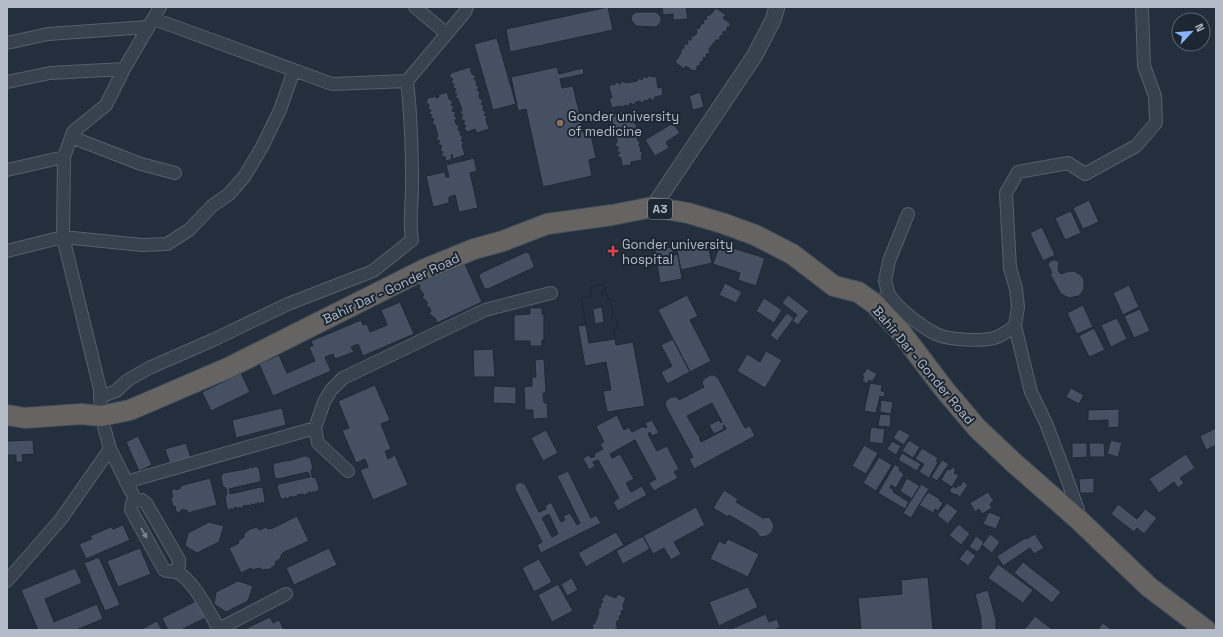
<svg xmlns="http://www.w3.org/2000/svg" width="1223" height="637" font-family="'Space Grotesk',sans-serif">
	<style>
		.building { fill: #455162; stroke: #1f2835; fill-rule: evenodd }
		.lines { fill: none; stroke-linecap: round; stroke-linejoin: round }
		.minor-casing { stroke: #565f6c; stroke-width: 14 }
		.tertiary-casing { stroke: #565f6c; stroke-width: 17 }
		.trunk-casing { stroke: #434c59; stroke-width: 22 }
		.minor { stroke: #38414e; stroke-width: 12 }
		.tertiary { stroke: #38414e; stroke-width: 15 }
		.trunk { stroke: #656462; stroke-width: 20 }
		.oneway { fill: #7c8592 }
		.education-dot { fill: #8d6e63; stroke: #1d2633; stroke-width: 1.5 }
		.health-dot { fill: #e0444e; stroke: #1d2633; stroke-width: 1.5 }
		.labels { text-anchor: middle; stroke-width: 4; stroke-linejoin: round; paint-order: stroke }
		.shield { fill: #1d2633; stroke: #878f9c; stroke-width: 1 }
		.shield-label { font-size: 12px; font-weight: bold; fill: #b4bcc9 }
		.poi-label { font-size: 13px; fill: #b4bcc9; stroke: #1d2633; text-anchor: start }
		.street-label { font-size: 13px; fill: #b4bcc9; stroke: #1d2633 }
	</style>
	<rect width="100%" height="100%" fill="#242f3e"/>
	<path class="building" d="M608,7L613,30L510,52L506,29Z
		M662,7H686L688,19L673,20V14L663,15Z
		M716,8L726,15L723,18L730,23V27H727V31L723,32V35L720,36V40H716L709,49L710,53L706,54L707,57L703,58L704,61L700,62L701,65L697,66V70L693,71L686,66L684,69L675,62L681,53V49L684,48V44H688L687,40H691V36H694L697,33L696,29L700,28V25L704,23L703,20L707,19L706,16L710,15Z
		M636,12H656L661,17V22L656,27L636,26L631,20L632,15Z
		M497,38L516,104L493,110L474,44Z
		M470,67L472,74L476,76L474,79L477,82L476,85L479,87L477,90L480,92L479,95L480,99L483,100L481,104L484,106L483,110L486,112L484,115L487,116L486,120L489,129L477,133L475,129L468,132L464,129L466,126L463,124L465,121L461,119L463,115L460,113L462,110L458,99L455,97L457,94L454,92L456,89L453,88L454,84L451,83L453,79L449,76L451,73Z
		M557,67L559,74L583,68L584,74L560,79L562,88L573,86L585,137L591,135L596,158L589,160L592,176L543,187L526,109L518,111L511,77Z
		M649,75L652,77L656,76L658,88L662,87L663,95L655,97L653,101L650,98L647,101L645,100L642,103L640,101L636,102L634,105L630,103L629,106L625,105L624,107L620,106L612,108L609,98H612L609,87L612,84L614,85L617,82L620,84L622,81L626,83L637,81L639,78L642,80L644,76L647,78Z
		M447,92L449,99L453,102L451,105L454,107L452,111L456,112L454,116L457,118L455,120L456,124L459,126L458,130L461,132L460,135L463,137L461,141L464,142L462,145L465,155L453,159L452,154L451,155L452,159L446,161L445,157L441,155L443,152L440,150L442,146L438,144L440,141L436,139L438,136L435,125L432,123L434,119L430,118L432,115L429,114L431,110L428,109L429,105L426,102L428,98L436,96V98L439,97L438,95Z
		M700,92L704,107L693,110L689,96Z
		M623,111L624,114L631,112L635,115L633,118L636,120L634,123L637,126L635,129L638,141L640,142L639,146L641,148L640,151L643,153L641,156L642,160L631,162V165L622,166L621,158L617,156L620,153L616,150L619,148L615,145L617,142V139L614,137L615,133H612L614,128L611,127L613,123L610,115Z
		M673,123L680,133L666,142L669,148L655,156L645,140Z
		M474,158L477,171L470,173L478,208L459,212L455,195L449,197V203L433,207L426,176L445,172L446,177H449L446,165Z
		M1089,200L1099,222L1083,229L1073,208Z
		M1071,211L1081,233L1065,240L1055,218Z
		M1042,227L1055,255L1043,261L1030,233Z
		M707,240L712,263L681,270L676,246Z
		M720,244L765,258L756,286L738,280L740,273L713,264Z
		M672,247L674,255L678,254L682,279L660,283L655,250Z
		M526,252L529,253L534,265L533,268L488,289L484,288L479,276L481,273Z
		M1053,260H1056L1059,263L1058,270L1060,273L1062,274L1066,272L1074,271L1082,276L1084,280V289L1079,296L1069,298L1061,294L1050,274L1052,273L1048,265L1049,262Z
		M464,262L482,302L437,323L435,318L429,314L431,311L430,308L426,305L428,303L422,297L424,295L419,288L420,286L418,282Z
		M725,283L742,292L736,303L719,295Z
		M600,285L604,286L605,289V291L602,292V296L607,295L608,299H610L613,315L611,316L612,320L616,319L618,328L614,329L616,345L633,342L645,406L607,412L603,391L611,390L606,362L585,366L578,326L586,325L581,298L592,296L590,287Z
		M601,285L604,286L605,289V291L602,292V296L607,295L608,299H610L613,315L611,316L612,320L616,319L618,328L614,329L615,339L589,343L581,298L592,296L590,287ZM602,307L604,322L595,324L593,309Z
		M1129,285L1139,307L1123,315L1113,293Z
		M687,295L698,316L690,320L711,361L690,372L658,310Z
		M788,295L809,311L798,325L792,321L797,315L782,303Z
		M764,298L782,310L774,323L756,311Z
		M400,302L414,334L363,356L358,344L351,347L354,352L335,359L333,354L325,357L331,371L273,396L259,364L279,355L287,373L315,361L309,347L313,346L311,341L361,320L363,325L367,324L370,332L387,325L381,310Z
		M1083,305L1093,327L1077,334L1067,313Z
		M530,308H542V314H544V340H542V346H530V341H514V315L530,314Z
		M1140,309L1150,331L1134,338L1124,316Z
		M787,313L794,318L777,341L770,335Z
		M1117,318L1127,339L1111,347L1101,325Z
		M1094,328L1105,350L1089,357L1079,336Z
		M673,339L690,372L667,384L661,372L672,366L661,345Z
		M493,349L495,377H474L473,350Z
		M766,351L782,360L765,388L737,371L747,354L760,362Z
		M544,359L546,393H543L544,403H547L548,418L533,419V410H525L524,387L532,386V377H536L535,360Z
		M867,368L877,374L872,382L869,380L867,384L862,380L864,377L862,376Z
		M241,373L250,392L211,411L202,392Z
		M710,375H714L718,378L745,428L750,426L755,436L694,469L689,459L693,457L666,407L665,402L671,397H677L679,400L704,387L702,383L703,380ZM712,403L722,422L721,423L719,420L709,425L714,434L724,429L723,426L724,425L726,429L701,442L699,438H701L703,440L712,435L708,426L698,431L699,434L698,435L687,416Z
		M870,383L882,385L881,391L885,392L884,397L880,396L876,413L864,411Z
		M375,385L390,420L381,424L391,449L385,451L388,459L395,455L408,485L373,500L360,470L368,467L365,459L356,463L342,430L349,428L338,401Z
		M494,386L516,387V404L493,403Z
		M1071,388L1084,395L1079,404L1066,397Z
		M881,400L893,402L891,414L880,412Z
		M282,408L286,425L236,438L232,420Z
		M1119,409V427L1108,428V420L1088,421V410Z
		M880,414L891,415L890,427L878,426Z
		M617,415L624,430L629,427L632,432L644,426L645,428L647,427L645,423L652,420L659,433L652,436L650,432L648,434L657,451L667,446L679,469L674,472L678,478L654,491L649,483L656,479L635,440L610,454L612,458L620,454L634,479L626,483L631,492L642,486L647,495L618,511L613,502L619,498L598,460L593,462L595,466L589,470L583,458L589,455L591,458L595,456L594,454L603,449L600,444L604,442L596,426Z
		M708,426L712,435L703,440L698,435L699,434L698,431Z
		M871,427L885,429L883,444L869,442Z
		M1216,428V445L1206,450L1200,436Z
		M899,429L910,435L904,445L893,438Z
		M546,430L558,453L543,461L531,438Z
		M138,436L152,465L139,471L126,442Z
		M33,440L34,454L22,455L23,462H16V455H7V441Z
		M909,440L920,447L913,458L902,451Z
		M1111,440L1122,443L1118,457L1107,454Z
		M892,441L901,446L896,455L887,449Z
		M186,443L191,458L170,464L165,449Z
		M1072,443H1087V457L1072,458Z
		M1089,443H1104L1105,457H1090Z
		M864,445L878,453L866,474L852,466Z
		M922,448L938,458L936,461L938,462L929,478L919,472L924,464L915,459Z
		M902,453L921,464L917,471L898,460Z
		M1186,454L1195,468L1180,478L1184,483L1178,488L1174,482L1159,493L1149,479Z
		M304,456H307L310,458L313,468L311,470L312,477L316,478L319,488L318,492L315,491V493H313V491L311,494L310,492H309V494H307V493L306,495H304L303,494L297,495V497H295V496L294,497L292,498V496L290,497V498L289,497L288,499L284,498L283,500L280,497L277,486L279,484L310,477L308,472L278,479L275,478L273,466L274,463H277V462L279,463L280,461L282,462L283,461H286V460L288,461Z
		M879,457L892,465L876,491L863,483Z
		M942,460L949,464L937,481L931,477Z
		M895,464L900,468L899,470L904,474L896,488L891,485L890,488L894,490L893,492L909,502L905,509L878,493Z
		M253,466V467L256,466L259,468L261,480L259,482L229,489L230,494L260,487L263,488L265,500L264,503L261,502V504H259V503H257L258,505H256V503L255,505L251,504L252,506H249V505L243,506V508H241L239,507L240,508L238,509L237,507H236L235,510L234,508H233L234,510H232L231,508L229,511L227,508L225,497L227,494L226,488L223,487L221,477L223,473L246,469L247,468V469L250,467L252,468Z
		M952,467L956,469L954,473L959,475L952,487L941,480L947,469L950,470Z
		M568,471L591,518L596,515L601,523L541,553L537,545L542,542L515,489V485L520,482L525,484L539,512L546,509L545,506L551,502L561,522L565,520L563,516L570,513L577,525L580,523L557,476ZM549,514L558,534L552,537L542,518Z
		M210,478L217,505L188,513L187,510H181L180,513L175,511L176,507L173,506L171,498L173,496L171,492L174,488L176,490L181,488L180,486Z
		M907,478L920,486L912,499L900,491Z
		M1094,478V493H1080L1079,479Z
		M963,481L968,485L960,497L956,494L955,495L949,491L953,486L956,488L959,485L960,486Z
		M921,484L929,489L911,518L903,513Z
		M724,490L738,499L736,502L763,518L769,517L774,525L772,532L767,536L760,537L756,531L729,515L728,517L713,508Z
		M928,492L940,499L939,500L943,503L938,511L935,509L933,513L919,505Z
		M988,492L994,501L990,504L992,508L982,514L979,509L975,512L970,503Z
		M947,503L958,511L948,524L937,515Z
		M1118,504L1137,519L1145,509L1157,518L1144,534L1137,528L1134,532L1111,514Z
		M696,507L705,525L674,542L681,554L671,560L664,548L653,554L643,536Z
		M989,512L1001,517L996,529L983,524Z
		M297,516L309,541L284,552L281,555V558L275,562L276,564L270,569L262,570L260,568L252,570L251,568L241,573L229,548L239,543L238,541L244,537V534L250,529L257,527L259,530L266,527L268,529L273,528Z
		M209,522L224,526L219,542L197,553L185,546L188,533Z
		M959,524L970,534L961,545L949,535Z
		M123,525L130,540L86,559L79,544L92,539L90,536L111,527L113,529Z
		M616,532L624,545L586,567L578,553Z
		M990,534L1000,542L992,553L982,545Z
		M1035,534L1044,548L1034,554L1030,548L1003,566L997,556L1025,538L1026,539Z
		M643,536L650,549L623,564L616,551Z
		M976,536L984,542L978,552L969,547Z
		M728,539L759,554L748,577L710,559L719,541L725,544Z
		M140,548L151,574L118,587L107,561Z
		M329,548L337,565L294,585L286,568Z
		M967,549L976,556L968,566L959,559Z
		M99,557L120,605L105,611L84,563Z
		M539,559L552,582L534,592L522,568Z
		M1023,562L1061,592L1052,603L1014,573Z
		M998,564L1033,590L1023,603L988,578Z
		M75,568L82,583L45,599L54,622L97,604L103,619L76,630H38L21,590Z
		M928,577L933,630H861L858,598L902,594L901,580Z
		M572,578L578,590L567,596L561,584Z
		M238,581L253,586L248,601L226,612L214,604L216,592Z
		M558,584L573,611L552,622L538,595Z
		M748,587L758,607L719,626L709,602Z
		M988,590L996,620V630H981V618L975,594Z
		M605,594L616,598L618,594L626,598L623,605L624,610L621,611L622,615L619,616L620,620L617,621L616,625L618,627L614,630H590L593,628L592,625L595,623L599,612L598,609L601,607L600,604L603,602L601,599L604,597Z
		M198,600L207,617L181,630H168L162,618Z
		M766,614L769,622L777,619L780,627L774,630H729Z
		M1035,616L1053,630H1024Z
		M270,617L273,623L279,620L284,630H243Z
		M157,621L162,630H140Z
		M1103,623L1112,630H1097Z"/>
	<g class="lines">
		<g class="minor-casing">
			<path id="minor" d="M415,7L447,34
				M154,19L332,84L407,81
				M7,43L48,34L148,27
				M7,82L50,73L124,69
				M71,137L141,164L175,173
				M7,170L64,157
				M7,251L63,237L142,245L167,244L189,230L212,206L229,194L244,177L262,147L280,110L294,70
				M889,295L885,281L889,261L908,214
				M875,304L889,295C899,309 920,326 936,334C948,340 985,342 997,337C1003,335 1010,329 1015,326L1018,307L1016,289L1010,268L1006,193L1018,172L1068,163L1085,174L1136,146L1156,123L1155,96L1144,66L1142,7
				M1015,326L1031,392L1046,423L1066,476L1078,510L1079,519
				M100,397L116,391L128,380L149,368L213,340L288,304L373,271L412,240C409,222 412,204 412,185C412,151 411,115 407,81L465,12L467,7
				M348,471L318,443L315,428L324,402L331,390L343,378L485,310L551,293
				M126,482L315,428
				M135,499L110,449L101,416L100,389L63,237L64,157L73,132L106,105L124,69L160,7
				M135,499L132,503L131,510L164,570C168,572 172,571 176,572C192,577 210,614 219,629
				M135,499L142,500L146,503L179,560V565L175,571
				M7,581L61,519L110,449
				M217,630L286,594"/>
		</g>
		<g class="tertiary-casing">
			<path id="tertiary" d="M653,207L755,55L773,20L777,7"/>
		</g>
		<g class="trunk-casing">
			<path id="trunk" d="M7,415L25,418L81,414L101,416L130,410L230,367L425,269L474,249L503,241L547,224L612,215L653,207L688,213L722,223L755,235L792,254L834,286L858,292L875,304L900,331L944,389L977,428L1013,462L1079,520L1149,587L1206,630"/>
		</g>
		<use href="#minor" class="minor"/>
		<use href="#tertiary" class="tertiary"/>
		<use href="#trunk" class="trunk"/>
	</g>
	<defs><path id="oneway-solid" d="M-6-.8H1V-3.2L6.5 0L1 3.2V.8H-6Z"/></defs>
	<use class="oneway" href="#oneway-solid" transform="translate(144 533) rotate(61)"/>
	<circle class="education-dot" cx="560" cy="123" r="4"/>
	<path class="health-dot" d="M611 245h4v4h4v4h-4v4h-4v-4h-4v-4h4z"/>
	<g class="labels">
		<rect class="shield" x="648" y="199" width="24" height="20" rx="3"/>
		<g class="shield-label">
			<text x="660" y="213">A3</text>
		</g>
		<g class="poi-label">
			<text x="568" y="121">Gonder university<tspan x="568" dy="15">of medicine</tspan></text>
			<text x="622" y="249">Gonder university<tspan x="622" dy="15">hospital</tspan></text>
		</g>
		<g class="street-label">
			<text transform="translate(391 288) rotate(-25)" y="5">Bahir Dar - Gonder Road</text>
			<text transform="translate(924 365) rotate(50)" y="5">Bahir Dar - Gonder Road</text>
		</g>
	</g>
	<rect width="1223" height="637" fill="none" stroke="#b4bcc9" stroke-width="16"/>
	<g transform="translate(1191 32) rotate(64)"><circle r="19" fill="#1d2633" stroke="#59626f"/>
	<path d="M0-3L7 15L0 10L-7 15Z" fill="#8ab4f8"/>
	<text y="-6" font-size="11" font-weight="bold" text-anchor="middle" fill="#b4bcc9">N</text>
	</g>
</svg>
